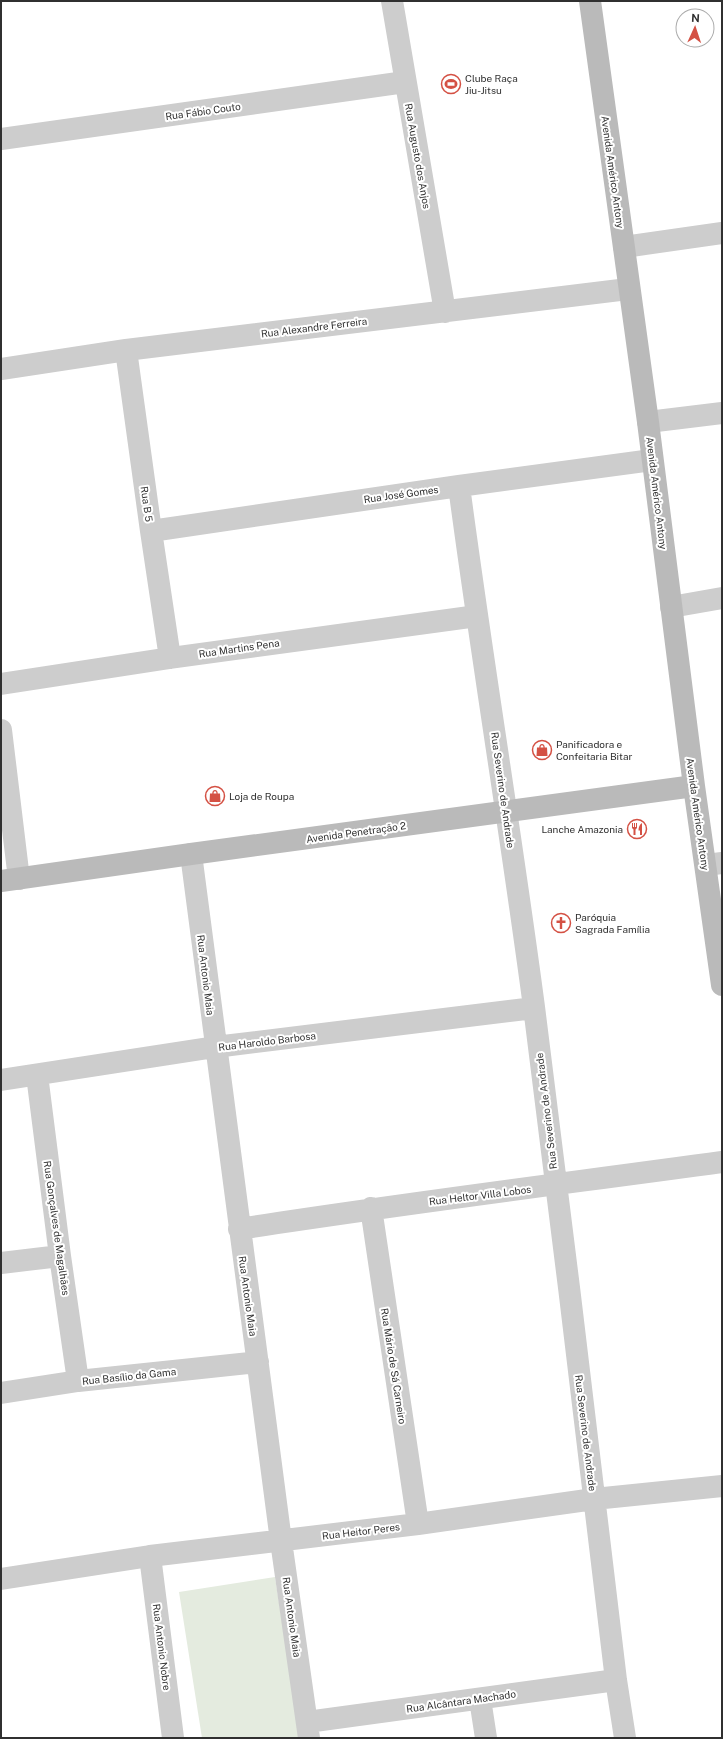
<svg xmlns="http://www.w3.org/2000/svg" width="723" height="1739" font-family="'Public Sans',sans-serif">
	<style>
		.green { fill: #e4ebdf }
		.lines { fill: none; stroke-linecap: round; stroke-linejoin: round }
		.street { stroke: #cdcdcd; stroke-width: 22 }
		.secondary { stroke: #bababa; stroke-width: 22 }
		.labels { text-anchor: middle; stroke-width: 4; stroke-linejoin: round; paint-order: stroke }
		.poi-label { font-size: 10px; fill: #303030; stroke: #fff; text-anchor: start }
		.street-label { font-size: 10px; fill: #303030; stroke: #fff }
	</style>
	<rect width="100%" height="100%" fill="#fff"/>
	<path class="green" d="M275,1577L300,1738H202L179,1592Z"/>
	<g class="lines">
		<path class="street" d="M392,1L445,312
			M1,139L405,82
			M624,247L722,233
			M126,350L151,531L170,658
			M1,369L126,350L628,289
			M648,422L722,413
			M459,486C482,660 511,833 534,1007C563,1231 589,1456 616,1680L625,1738
			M151,531L459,486L652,460
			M671,607L722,598
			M1,684L170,658L477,616
			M1,730L19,879
			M191,854L281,1541L309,1738
			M706,865L722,863
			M37,1075L60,1256L78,1381
			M1,1080L215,1047L534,1008
			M371,1208L418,1524
			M239,1229C399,1204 561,1184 722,1162
			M1,1263L60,1256
			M1,1393L78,1381L258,1362
			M150,1556L173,1738
			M1,1579L150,1556L418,1524L594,1499L722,1486
			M480,1699L486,1738
			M307,1722L616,1680"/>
		<path class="secondary" d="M590,1L648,422L694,786L722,985
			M1,881L191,854L694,786"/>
	</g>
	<defs>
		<g id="stadium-ring" transform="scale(1)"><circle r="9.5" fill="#fff" stroke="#d45144" stroke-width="1.5"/><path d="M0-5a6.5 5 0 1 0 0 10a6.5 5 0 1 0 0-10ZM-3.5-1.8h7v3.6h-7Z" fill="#d45144"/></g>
		<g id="shop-ring" transform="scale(1)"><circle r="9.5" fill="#fff" stroke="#d45144" stroke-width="1.5"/><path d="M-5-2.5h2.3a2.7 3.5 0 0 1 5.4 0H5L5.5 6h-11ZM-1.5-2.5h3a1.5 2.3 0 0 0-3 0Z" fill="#d45144"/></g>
		<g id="restaurant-ring" transform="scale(1)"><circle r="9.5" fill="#fff" stroke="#d45144" stroke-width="1.5"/><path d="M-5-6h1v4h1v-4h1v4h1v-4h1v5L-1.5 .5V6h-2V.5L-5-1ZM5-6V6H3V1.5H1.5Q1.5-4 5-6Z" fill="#d45144"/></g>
		<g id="church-ring" transform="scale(1)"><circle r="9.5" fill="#fff" stroke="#d45144" stroke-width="1.5"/><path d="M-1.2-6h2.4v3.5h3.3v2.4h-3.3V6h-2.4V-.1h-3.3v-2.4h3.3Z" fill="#d45144"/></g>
	</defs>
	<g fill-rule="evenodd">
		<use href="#stadium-ring" x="451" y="84"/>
		<use href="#shop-ring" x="542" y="750"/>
		<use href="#shop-ring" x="215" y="796"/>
		<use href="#restaurant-ring" x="637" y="829"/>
		<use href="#church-ring" x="561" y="923"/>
	</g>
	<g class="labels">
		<g class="poi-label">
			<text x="465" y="82">Clube Raça<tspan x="465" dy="12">Jiu-Jitsu</tspan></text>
			<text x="556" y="748">Panificadora e<tspan x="556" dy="12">Confeitaria Bitar</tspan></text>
			<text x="229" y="800">Loja de Roupa</text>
			<text x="623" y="833" text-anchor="end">Lanche Amazonia</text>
			<text x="575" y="921">Paróquia<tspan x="575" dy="12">Sagrada Família</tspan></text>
		</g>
		<g class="street-label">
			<text transform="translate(203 111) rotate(-8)" y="4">Rua Fábio Couto</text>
			<text transform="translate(418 156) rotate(80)" y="4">Rua Augusto dos Anjos</text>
			<text transform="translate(613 172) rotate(82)" y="4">Avenida Américo Antony</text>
			<text transform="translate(314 327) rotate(-7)" y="4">Rua Alexandre Ferreira</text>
			<text transform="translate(657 493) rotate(83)" y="4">Avenida Américo Antony</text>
			<text transform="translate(401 494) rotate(-8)" y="4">Rua José Gomes</text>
			<text transform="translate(147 504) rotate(82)" y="4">Rua B 5</text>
			<text transform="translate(239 648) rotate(-8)" y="4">Rua Martins Pena</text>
			<text transform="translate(503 790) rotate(82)" y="4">Rua Severino de Andrade</text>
			<text transform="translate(698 814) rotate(82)" y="4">Avenida Américo Antony</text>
			<text transform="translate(356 832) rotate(-8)" y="4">Avenida Penetração 2</text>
			<text transform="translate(206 975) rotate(83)" y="4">Rua Antonio Maia</text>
			<text transform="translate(267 1041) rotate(-7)" y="4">Rua Haroldo Barbosa</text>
			<text transform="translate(546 1111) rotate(-97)" y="4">Rua Severino de Andrade</text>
			<text transform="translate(480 1195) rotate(-7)" y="4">Rua Heltor Villa Lobos</text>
			<text transform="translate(57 1228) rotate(82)" y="4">Rua Gonçalves de Magalhães</text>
			<text transform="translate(248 1296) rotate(82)" y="4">Rua Antonio Maia</text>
			<text transform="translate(394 1366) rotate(81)" y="4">Rua Mário de Sá Carneiro</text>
			<text transform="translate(129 1376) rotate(-6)" y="4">Rua Basílio da Gama</text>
			<text transform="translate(586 1433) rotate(83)" y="4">Rua Severino de Andrade</text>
			<text transform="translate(361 1531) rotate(-7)" y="4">Rua Heitor Peres</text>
			<text transform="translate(292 1617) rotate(82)" y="4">Rua Antonio Maia</text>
			<text transform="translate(162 1647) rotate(83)" y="4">Rua Antonio Nobre</text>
			<text transform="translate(461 1701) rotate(-8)" y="4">Rua Alcântara Machado</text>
		</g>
	</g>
	<rect width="723" height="1739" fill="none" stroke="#303030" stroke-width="4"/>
	<g transform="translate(695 28) rotate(3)"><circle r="19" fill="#ffffff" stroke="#acacac"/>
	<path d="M0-3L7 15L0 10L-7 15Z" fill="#d45144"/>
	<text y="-6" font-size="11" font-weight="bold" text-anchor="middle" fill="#303030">N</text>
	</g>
</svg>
